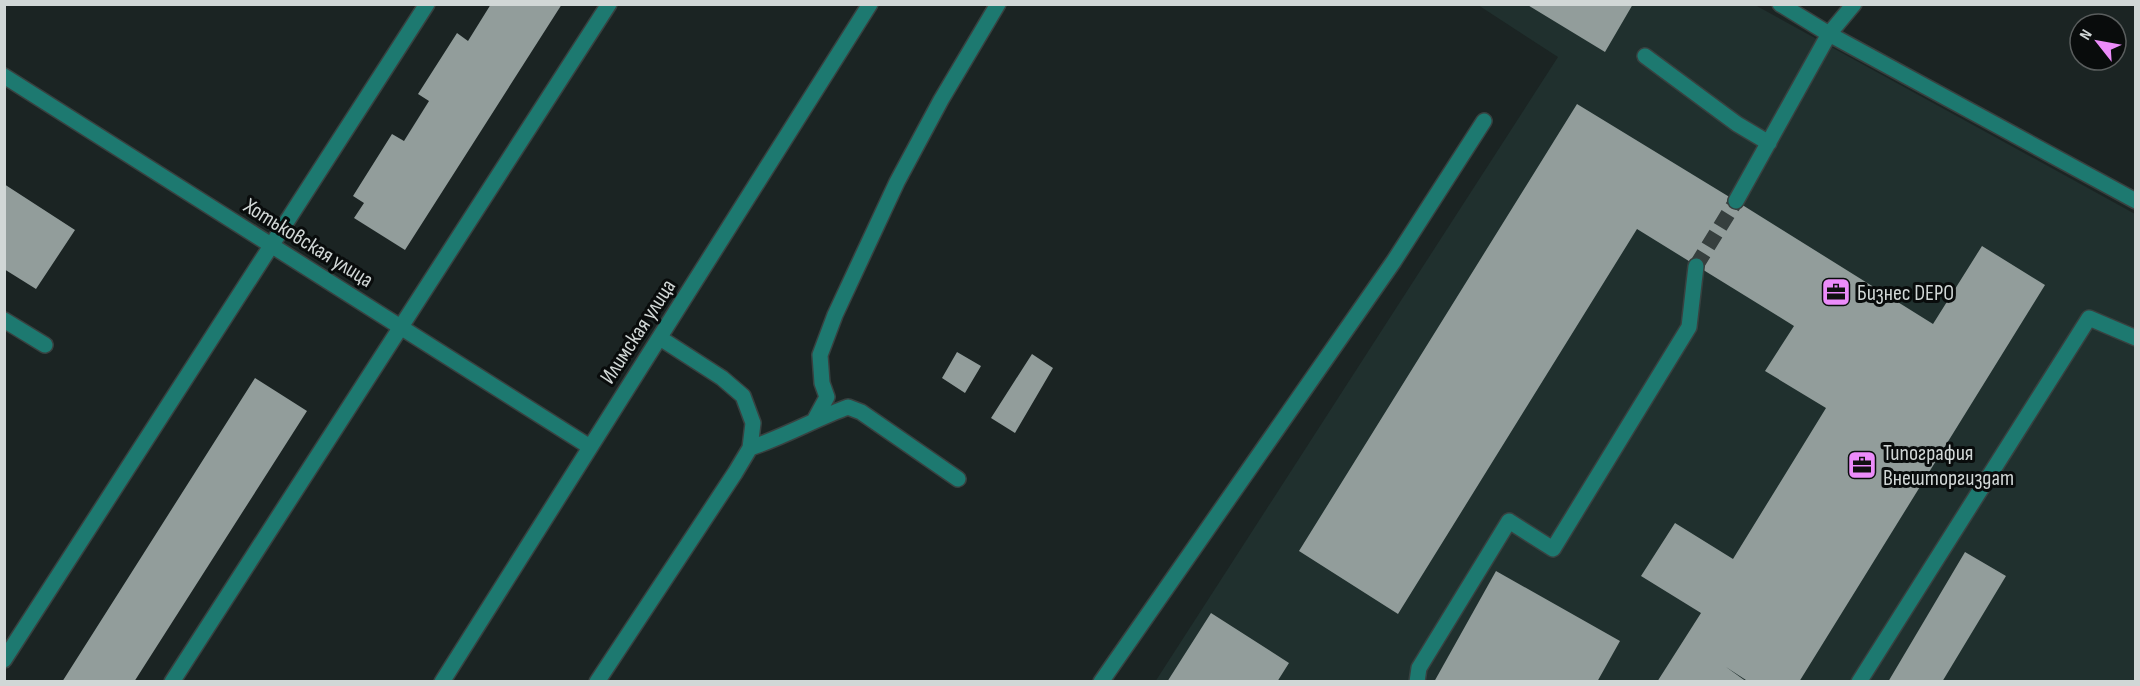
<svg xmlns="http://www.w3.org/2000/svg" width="2140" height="686" font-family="'Sofia Sans Condensed',sans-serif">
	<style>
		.built { fill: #20302e }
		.building { fill: #929d9b }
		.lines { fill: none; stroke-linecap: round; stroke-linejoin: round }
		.minor-tunnel { stroke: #363f3e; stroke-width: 15; stroke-dasharray: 15 8; stroke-linecap: butt }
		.minor-casing { stroke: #384140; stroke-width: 18 }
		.minor { stroke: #1d7970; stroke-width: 15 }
		.labels { text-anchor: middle; stroke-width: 6; stroke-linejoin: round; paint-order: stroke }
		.street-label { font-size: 22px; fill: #d1d7d6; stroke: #090c0c }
		.poi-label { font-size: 22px; fill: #d1d7d6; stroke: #090c0c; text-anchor: start }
	</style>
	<rect width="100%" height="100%" fill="#1b2423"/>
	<path class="built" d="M1478,5H1755L2135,214V681L1155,682L1558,57Z"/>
	<path class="building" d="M491,4H562L405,250L354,218L364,203L353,196L392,134L404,141L429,101L418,94L457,33L468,41Z
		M1526,4H1633L1605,52Z
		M1577,104L1736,201L1933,324L1982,246L2045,285L1799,682H1749L1726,667L1747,682H1657L1701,613L1641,576L1675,523L1733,559L1826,408L1765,371L1794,326L1637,229L1398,614L1299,551Z
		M4,184L75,230L36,289L4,269Z
		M957,352L981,366L965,393L942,378Z
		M1032,354L1053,368L1015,433L991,418Z
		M255,378L307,411L134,682H62Z
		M1965,552L2006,576L1942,682H1888Z
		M1496,571L1620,641L1597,682H1434Z
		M1211,613L1289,663L1277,682H1167Z"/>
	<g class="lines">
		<path class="minor-tunnel" d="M1696,266L1736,201"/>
		<g class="minor-casing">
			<path id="minor" d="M1780,4L1829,34L2136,201
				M1645,56L1737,124L1769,143
				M4,76L590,447
				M1736,201L1829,34L1854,4
				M4,320L45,345
				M815,419L827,397L822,383L820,355L835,315L897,182L941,100L998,4
				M750,448C784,437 815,419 848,407L861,412L958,479
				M4,660L427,4
				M172,682L609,4
				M442,682L870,4
				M597,682L735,473L750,448L753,423L743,396L722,378L660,338
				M1101,682L1394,261L1484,121
				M1417,682L1419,668L1509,521L1553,549L1689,327L1696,266
				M1859,682L2089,318L2136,338"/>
		</g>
		<use href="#minor" class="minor"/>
	</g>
	<defs>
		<g id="office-square" transform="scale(1.5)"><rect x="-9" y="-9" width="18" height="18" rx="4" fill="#ec8cfa" stroke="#090c0c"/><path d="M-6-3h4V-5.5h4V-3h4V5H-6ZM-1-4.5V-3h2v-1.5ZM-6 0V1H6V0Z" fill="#111"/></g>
	</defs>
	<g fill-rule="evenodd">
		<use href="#office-square" x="1836" y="292"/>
		<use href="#office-square" x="1862" y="465"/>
	</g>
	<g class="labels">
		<g class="street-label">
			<text transform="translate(309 242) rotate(32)" y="8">Хотьковская улица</text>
			<text transform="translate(637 331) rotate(-57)" y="8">Илимская улица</text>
		</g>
		<g class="poi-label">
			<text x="1857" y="300">Бизнес DEPO</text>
			<text x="1883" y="460">Типография<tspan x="1883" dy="25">Внешторгиздат</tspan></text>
		</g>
	</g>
	<rect width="2140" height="686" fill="none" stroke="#d1d7d6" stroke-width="12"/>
	<g transform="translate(2098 42) rotate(301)"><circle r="28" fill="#090c0c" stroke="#595d5d" stroke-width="1.5"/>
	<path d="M0-4.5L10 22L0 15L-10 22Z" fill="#ec8cfa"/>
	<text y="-9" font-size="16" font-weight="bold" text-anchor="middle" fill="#d1d7d6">N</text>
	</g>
</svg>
